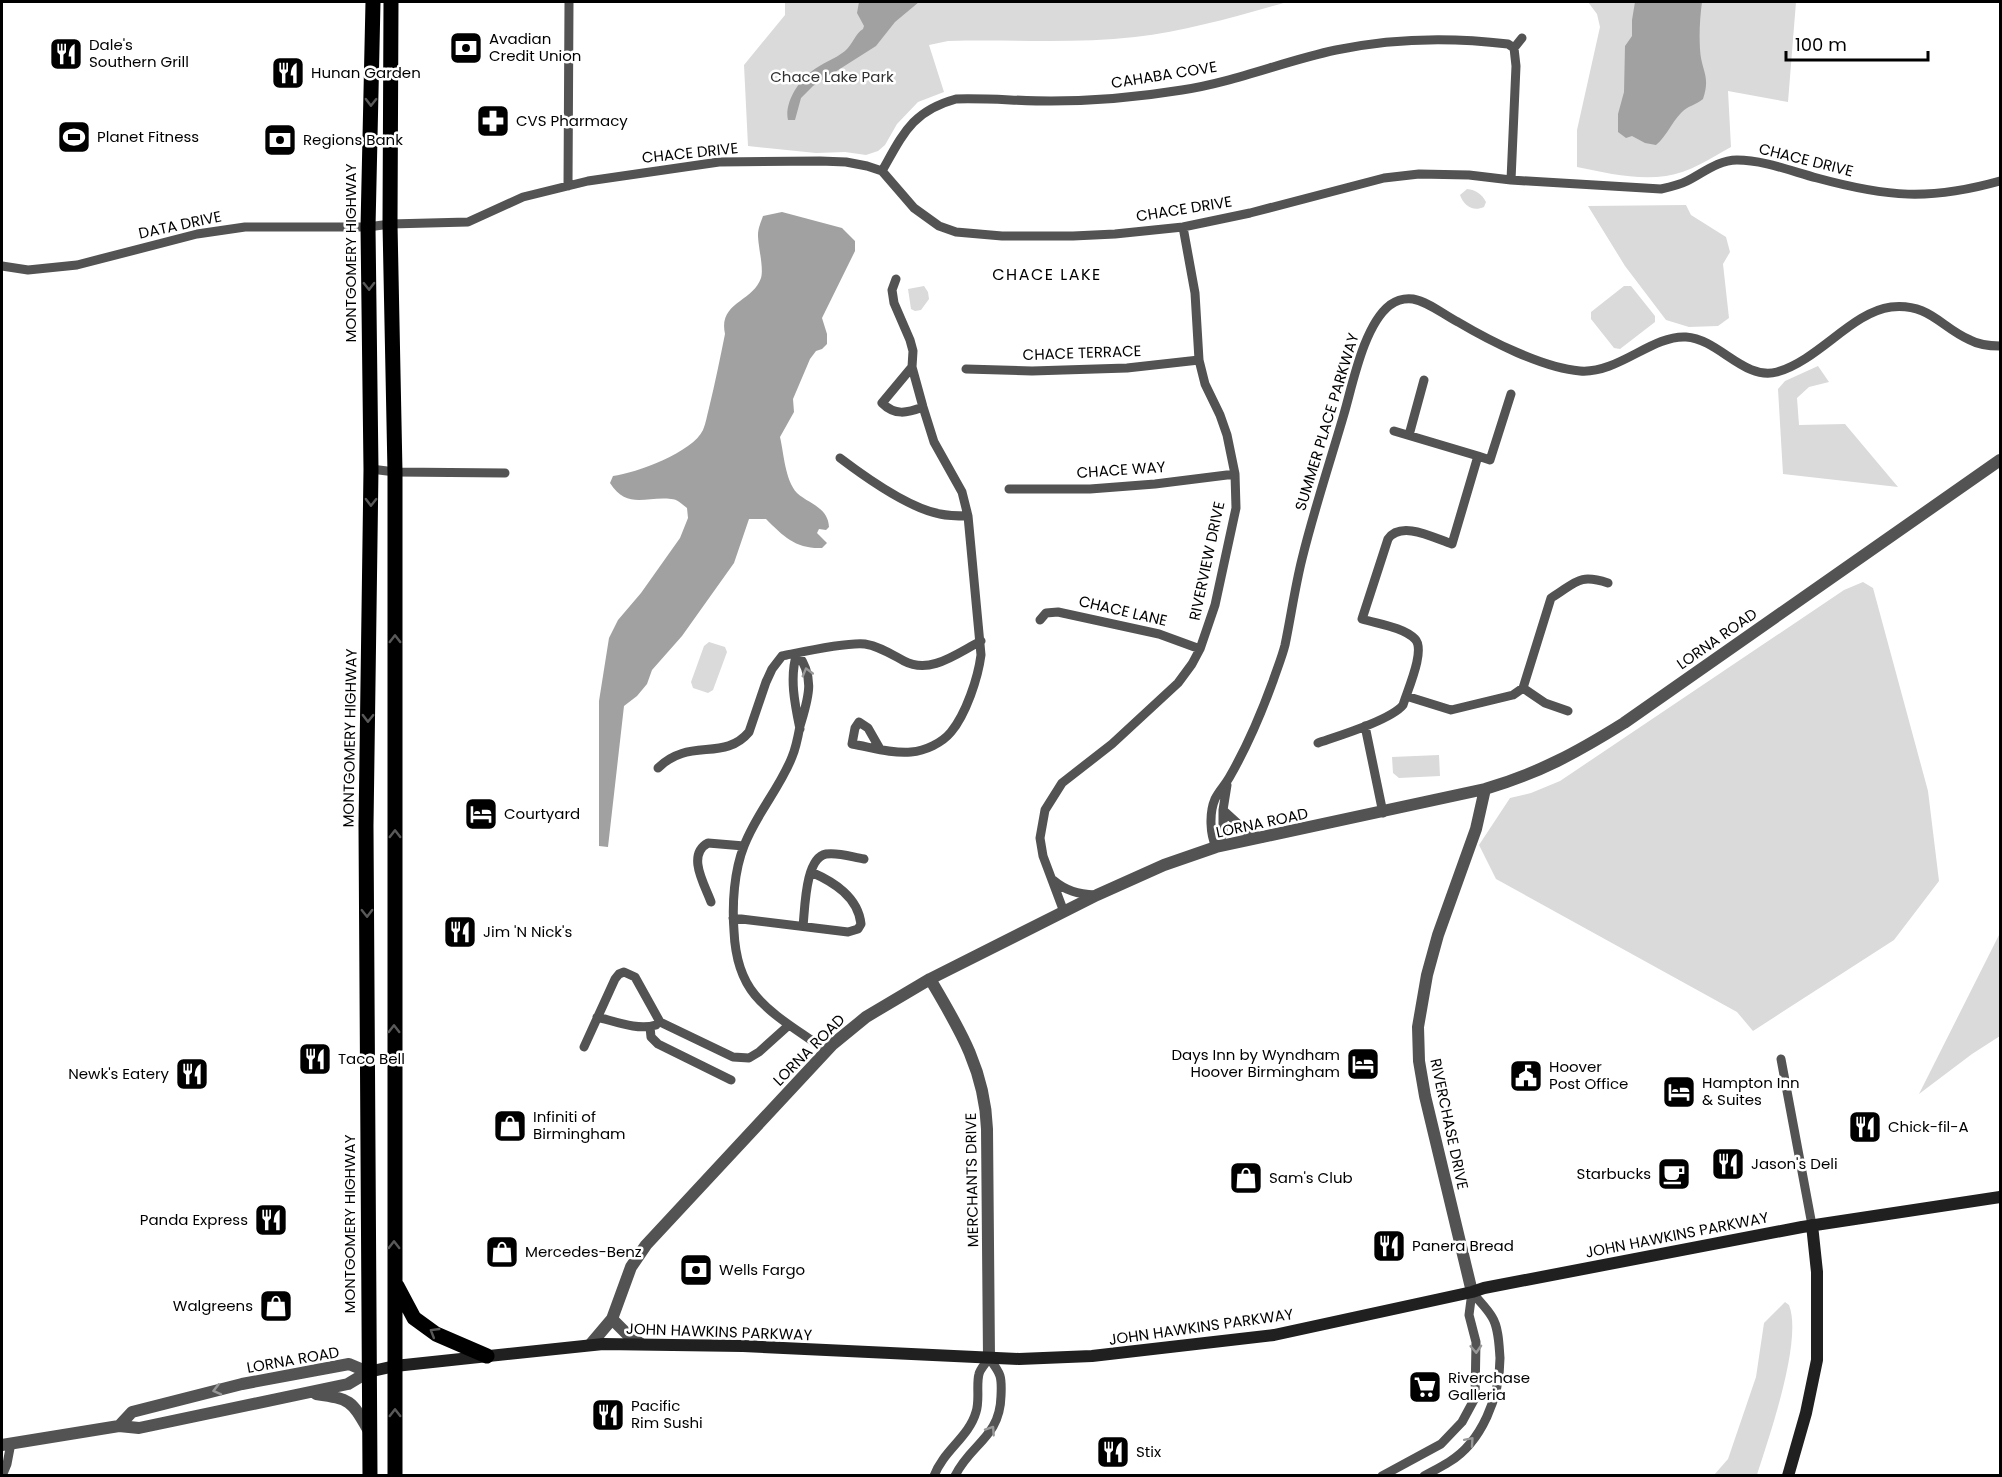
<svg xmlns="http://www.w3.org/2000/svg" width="2002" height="1477" font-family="Poppins,sans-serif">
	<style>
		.green { fill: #dadada }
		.water { fill: #a1a1a1 }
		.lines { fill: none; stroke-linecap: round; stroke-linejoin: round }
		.minor { stroke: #535353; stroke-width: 9 }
		.tertiary { stroke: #535353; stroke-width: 12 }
		.secondary { stroke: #202020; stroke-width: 12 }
		.primary { stroke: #000; stroke-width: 15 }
		.oneway { stroke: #595959 }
		.oneway2 { stroke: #989898 }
		.labels { text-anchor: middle; stroke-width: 5; stroke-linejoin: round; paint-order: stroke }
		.poi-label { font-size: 15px; fill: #000; stroke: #fff; text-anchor: start }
		.street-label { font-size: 15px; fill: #000; stroke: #fff }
		.park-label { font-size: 15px; fill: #313131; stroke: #fff }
		.neighbourhood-label { font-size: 16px; letter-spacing: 1.5px; fill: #000; stroke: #fff }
	</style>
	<rect width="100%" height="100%" fill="#fff"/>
	<path class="green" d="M785,2H1287C1237,16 1187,31 1135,37C1073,44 1010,39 948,41L929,45L944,92L918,102L897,124L885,145L878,151L866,155L845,152L816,153L748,146L744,65L785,15Z
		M1588,2H1796L1788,102L1728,91L1731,147C1711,158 1689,173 1666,176C1636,180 1606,173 1577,167V130L1600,27L1597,14Z
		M1467,189C1476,190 1482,194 1486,202L1484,207C1473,212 1464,206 1460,195Z
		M1686,205L1691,215L1726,237L1730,252L1723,264L1729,318L1718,326L1689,327L1666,320L1625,266L1588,206Z
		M924,286L928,292L929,299L921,310L915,311L911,309L908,289Z
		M1624,286H1631L1655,316V322L1620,349L1614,348L1591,319V312Z
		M1818,366L1829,382L1809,387L1797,398L1799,425L1845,424L1898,487L1783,474L1778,389L1785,381Z
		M1863,582L1873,588L1928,791L1939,881L1894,940L1753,1031L1737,1012L1496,879L1479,845L1510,798L1531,793L1560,781L1844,590Z
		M709,642L725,647L727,652L713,690L708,693L693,688L691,682L704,646Z
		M1439,755L1440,776L1399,778L1393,773L1392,757Z
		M2000,933V1036L1972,1054L1919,1094Z
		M1785,1302L1789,1305C1803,1340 1769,1437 1757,1475H1714L1728,1459L1756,1377L1764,1323Z"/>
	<path class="water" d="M859,2H919L895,22L876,46L813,86L801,98L795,120H788C784,104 798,81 812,71C822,63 835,59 845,51C853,44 855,34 863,29L864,26L857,13Z
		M1635,2H1702C1700,17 1699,33 1700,49C1701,71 1711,75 1703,99C1696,105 1687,106 1681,113C1671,123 1667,136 1656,145L1645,143L1632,136L1626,138L1618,132V114L1624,92L1625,46L1632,36V20Z
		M782,212L842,228L855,241V251L822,318L827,334V344L822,349L816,351L810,359L793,399L794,412L780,437C784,454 785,480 797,493C809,504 828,507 829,527L826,530L819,529L817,533L827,543L822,548C796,549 784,537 766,519H749L734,563L682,636L652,670L647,684L637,696L624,706L608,847L599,846V701L609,638L618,620L641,593L680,538L688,518L687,508C682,504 677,499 671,499C646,496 627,510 610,483L613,476C636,473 693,452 703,430C706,423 707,415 709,408C715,383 720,359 725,334C718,302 753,302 761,278C764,268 758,246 758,235C758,228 761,222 763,216Z"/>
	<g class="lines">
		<path class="minor" d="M1514,48L1522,38
			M882,171C903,134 912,111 956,99C988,98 1019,101 1051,101C1095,101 1139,97 1182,90C1235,82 1284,61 1336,50C1393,38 1450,37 1508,44L1514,48L1516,66L1511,180
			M568,186L569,2
			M2,266L28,270L77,265L197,234L245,227H368L390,224L468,222L523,197L588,181L719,162L820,161L846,162L867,166L882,171L914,208L939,226L956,232L1002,236H1073L1115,234L1183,227L1250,213L1384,178L1419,174L1469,175L1511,180L1661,189C1670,187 1679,185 1687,181C1703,173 1718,160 1737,160C1763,160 1791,171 1817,178C1887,197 1929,201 2000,181
			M912,367L882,403C895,416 907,413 923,407
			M966,369L1032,371L1127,368L1199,360
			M1409,435L1424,380
			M1478,456L1490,460L1511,394
			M840,458C865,477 909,508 940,514C949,516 959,516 968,516
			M371,469L395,472L505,473
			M1009,489H1090L1155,484L1235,474
			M1040,620L1046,613L1058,612L1159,634L1200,649
			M1523,688L1551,598C1576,583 1578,573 1608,583
			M1406,696L1451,710L1513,695L1523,688L1545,703L1568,711
			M1365,726L1383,813
			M800,729C795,705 789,677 797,653C816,678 808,699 800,726C798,737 796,748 792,757C780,788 756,814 744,846C734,871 732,904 734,931C735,954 740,977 755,995C774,1018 803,1033 826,1051
			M1318,743C1338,736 1391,720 1403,705C1407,691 1426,650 1415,639C1403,627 1378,624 1362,619L1388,539C1401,520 1434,538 1452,544L1478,456L1394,431
			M880,749L868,728L859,722L855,728L852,744C870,747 892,754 911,752C925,751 942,743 951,732C966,714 978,678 981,655L968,516L962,492L934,442L923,407L912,367L913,351L910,340L894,303L892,290L896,279
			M658,768C689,737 724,762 749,732L766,682L772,669L782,656C802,652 846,642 865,644C879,646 891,654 904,661C931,675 957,653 981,641
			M1223,810L1246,831L1262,838
			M1216,847C1210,834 1209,813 1215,799C1219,791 1225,785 1229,778C1247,747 1261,714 1273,681C1277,669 1282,657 1285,645C1291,616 1295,587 1302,559C1314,510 1330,462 1344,414C1353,383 1364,325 1390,305C1397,300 1405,298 1413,299C1429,302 1444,315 1458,322C1490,341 1543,368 1580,371C1618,374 1652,335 1686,337C1719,339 1744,381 1777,372C1819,360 1852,312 1891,307C1930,303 1940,327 1970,340C1979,345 1990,346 2000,346
			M1216,847L1223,834V810L1227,785
			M1053,880C1066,891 1078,894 1095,895
			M711,902C705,885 686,855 708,843L744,846
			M1064,912L1043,856L1040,838L1045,810L1062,783L1112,744L1178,683L1192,664L1200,649L1215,605L1236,508L1235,474L1227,435L1220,415L1205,384L1199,360L1195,293L1183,227
			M733,918L848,932L858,929L861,924C858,897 834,882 811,872
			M803,926C805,909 805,858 826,854C838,852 852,857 864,859
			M597,1017C614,1021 638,1031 656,1025
			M650,1027L651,1037L658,1044L731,1080
			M584,1047L615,979L619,974L624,972L635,977L660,1022L733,1057L749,1058L759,1052L789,1025
			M1781,1059L1812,1225
			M2,1476L7,1464L11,1443
			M934,1476C943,1451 969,1437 976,1412C980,1400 976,1385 979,1374C980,1369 986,1363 989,1358C1001,1374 1002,1376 1001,1396C1000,1438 970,1444 955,1476
			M1382,1476L1441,1444L1462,1422L1475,1398L1476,1342L1469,1315L1472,1292
			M1424,1476C1433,1471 1441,1467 1449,1462C1482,1442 1500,1396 1500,1358C1499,1346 1499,1328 1492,1317C1487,1308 1478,1300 1472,1292"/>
		<path class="tertiary" d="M930,979C959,1028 985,1070 987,1129L989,1358
			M1472,1292L1425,1096L1419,1061L1418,1027L1427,975L1438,935L1476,829L1485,789
			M612,1319L628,1335L641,1344
			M590,1345L612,1319L631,1267L646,1245L833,1044L866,1017L930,979L1097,895L1164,865L1216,847L1485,789C1539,773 1576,753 1624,723L2000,460
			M316,1394C351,1399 351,1400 369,1431
			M119,1426L132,1412L242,1384L349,1364L368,1372
			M2,1445L119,1426L139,1428L348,1384L368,1372"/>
		<path class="secondary" d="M368,1372L395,1366L603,1344L743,1346L1019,1359L1092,1356L1274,1335L1472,1292L1484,1288L1802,1227L2000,1197
			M1788,1476L1806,1413L1817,1360V1272L1812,1225"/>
		<path class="primary" d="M391,2L390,224L395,472V1476
			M397,1286L414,1318L436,1334L487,1356
			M370,1476L366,826L371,469L368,227L373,2"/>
	</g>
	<defs><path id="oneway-chevron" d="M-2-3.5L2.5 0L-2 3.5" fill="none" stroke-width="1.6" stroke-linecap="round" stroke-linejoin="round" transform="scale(1.5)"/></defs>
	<g class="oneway">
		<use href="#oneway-chevron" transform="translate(371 102) rotate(91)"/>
		<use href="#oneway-chevron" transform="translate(369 286) rotate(89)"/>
		<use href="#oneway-chevron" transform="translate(371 502) rotate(91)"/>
		<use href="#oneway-chevron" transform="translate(395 639) rotate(-90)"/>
		<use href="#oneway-chevron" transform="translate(368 718) rotate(91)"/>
		<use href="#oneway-chevron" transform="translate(395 834) rotate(-90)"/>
		<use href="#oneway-chevron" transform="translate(367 913) rotate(89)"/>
		<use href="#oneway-chevron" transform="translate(394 1029) rotate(-90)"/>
		<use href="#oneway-chevron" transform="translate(394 1245) rotate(-90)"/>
		<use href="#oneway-chevron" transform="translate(434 1332) rotate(-149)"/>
		<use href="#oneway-chevron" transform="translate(395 1413) rotate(-90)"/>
	</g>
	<g class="oneway2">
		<use href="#oneway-chevron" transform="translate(807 672) rotate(-105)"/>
		<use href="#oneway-chevron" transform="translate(1476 1349) rotate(87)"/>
		<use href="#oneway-chevron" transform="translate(217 1390) rotate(166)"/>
		<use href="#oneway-chevron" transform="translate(991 1430) rotate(-56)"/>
		<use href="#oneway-chevron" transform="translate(1470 1441) rotate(-49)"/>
	</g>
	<defs>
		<g id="bank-square" transform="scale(1.725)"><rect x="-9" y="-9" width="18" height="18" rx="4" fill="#000" stroke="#fff"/><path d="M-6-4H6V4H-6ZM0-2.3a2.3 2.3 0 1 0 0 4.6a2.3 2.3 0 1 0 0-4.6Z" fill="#fff"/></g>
		<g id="restaurant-square" transform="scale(1.725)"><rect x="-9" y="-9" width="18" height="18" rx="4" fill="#000" stroke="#fff"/><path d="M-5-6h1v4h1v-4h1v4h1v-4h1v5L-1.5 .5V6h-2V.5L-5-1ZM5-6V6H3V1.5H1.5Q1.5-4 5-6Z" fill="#fff"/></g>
		<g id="pharmacy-square" transform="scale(1.725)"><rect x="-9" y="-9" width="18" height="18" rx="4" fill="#000" stroke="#fff"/><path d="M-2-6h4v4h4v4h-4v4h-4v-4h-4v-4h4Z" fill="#fff"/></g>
		<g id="stadium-square" transform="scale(1.725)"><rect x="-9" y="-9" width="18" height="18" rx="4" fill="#000" stroke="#fff"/><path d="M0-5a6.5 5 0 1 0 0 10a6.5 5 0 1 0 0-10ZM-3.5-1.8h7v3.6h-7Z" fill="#fff"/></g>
		<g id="hotel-square" transform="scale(1.725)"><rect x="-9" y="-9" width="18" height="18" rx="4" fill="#000" stroke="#fff"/><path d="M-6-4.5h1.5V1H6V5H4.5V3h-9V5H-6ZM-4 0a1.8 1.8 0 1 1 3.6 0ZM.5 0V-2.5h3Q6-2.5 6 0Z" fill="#fff"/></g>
		<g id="civic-square" transform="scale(1.725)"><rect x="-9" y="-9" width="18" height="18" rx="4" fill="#000" stroke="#fff"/><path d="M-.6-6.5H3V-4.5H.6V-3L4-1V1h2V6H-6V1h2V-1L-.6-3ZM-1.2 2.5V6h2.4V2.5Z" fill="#fff"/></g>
		<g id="shop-square" transform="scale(1.725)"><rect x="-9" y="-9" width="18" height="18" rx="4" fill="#000" stroke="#fff"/><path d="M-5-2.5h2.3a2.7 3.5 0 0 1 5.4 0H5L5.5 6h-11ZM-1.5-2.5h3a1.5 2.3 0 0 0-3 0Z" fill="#fff"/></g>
		<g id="cafe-square" transform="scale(1.725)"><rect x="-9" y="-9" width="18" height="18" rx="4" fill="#000" stroke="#fff"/><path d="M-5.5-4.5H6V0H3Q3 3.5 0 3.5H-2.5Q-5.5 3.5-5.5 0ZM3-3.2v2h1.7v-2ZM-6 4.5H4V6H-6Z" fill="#fff"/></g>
		<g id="supermarket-square" transform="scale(1.725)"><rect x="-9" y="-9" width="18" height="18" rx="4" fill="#000" stroke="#fff"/><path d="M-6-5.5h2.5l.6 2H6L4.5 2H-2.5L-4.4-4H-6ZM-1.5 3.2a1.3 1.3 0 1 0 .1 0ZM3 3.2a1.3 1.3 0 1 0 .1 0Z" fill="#fff"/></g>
	</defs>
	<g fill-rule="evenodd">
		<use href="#bank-square" x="466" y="48"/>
		<use href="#restaurant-square" x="66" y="54"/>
		<use href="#restaurant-square" x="288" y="73"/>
		<use href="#pharmacy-square" x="493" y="121"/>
		<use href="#stadium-square" x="74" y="137"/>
		<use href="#bank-square" x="280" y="140"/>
		<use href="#hotel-square" x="481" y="814"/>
		<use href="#restaurant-square" x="460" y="932"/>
		<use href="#restaurant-square" x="315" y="1059"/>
		<use href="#hotel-square" x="1363" y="1064"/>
		<use href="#restaurant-square" x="192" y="1074"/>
		<use href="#civic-square" x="1526" y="1076"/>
		<use href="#hotel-square" x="1679" y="1092"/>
		<use href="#shop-square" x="510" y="1126"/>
		<use href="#restaurant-square" x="1865" y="1127"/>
		<use href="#restaurant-square" x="1728" y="1164"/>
		<use href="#cafe-square" x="1674" y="1174"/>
		<use href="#shop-square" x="1246" y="1178"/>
		<use href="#restaurant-square" x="271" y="1220"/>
		<use href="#restaurant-square" x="1389" y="1246"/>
		<use href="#shop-square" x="502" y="1252"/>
		<use href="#bank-square" x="696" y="1270"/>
		<use href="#shop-square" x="276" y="1306"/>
		<use href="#supermarket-square" x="1425" y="1387"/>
		<use href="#restaurant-square" x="608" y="1415"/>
		<use href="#restaurant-square" x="1113" y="1452"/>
	</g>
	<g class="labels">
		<g class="poi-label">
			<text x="489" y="44">Avadian<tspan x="489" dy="17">Credit Union</tspan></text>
			<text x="89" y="50">Dale's<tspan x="89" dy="17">Southern Grill</tspan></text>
			<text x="311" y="78">Hunan Garden</text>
			<text x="516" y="126">CVS Pharmacy</text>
			<text x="97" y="142">Planet Fitness</text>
			<text x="303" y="145">Regions Bank</text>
			<text x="504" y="819">Courtyard</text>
			<text x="483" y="937">Jim 'N Nick's</text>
			<text x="1340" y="1060" text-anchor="end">Days Inn by Wyndham<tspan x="1340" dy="17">Hoover Birmingham</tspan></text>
			<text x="338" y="1064">Taco Bell</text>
			<text x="1549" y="1072">Hoover<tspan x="1549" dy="17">Post Office</tspan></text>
			<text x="169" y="1079" text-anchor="end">Newk's Eatery</text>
			<text x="1702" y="1088">Hampton Inn<tspan x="1702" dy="17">&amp; Suites</tspan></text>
			<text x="533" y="1122">Infiniti of<tspan x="533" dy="17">Birmingham</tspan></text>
			<text x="1888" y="1132">Chick-fil-A</text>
			<text x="1751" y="1169">Jason's Deli</text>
			<text x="1651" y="1179" text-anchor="end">Starbucks</text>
			<text x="1269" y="1183">Sam's Club</text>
			<text x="248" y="1225" text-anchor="end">Panda Express</text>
			<text x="1412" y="1251">Panera Bread</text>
			<text x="525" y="1257">Mercedes-Benz</text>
			<text x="719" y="1275">Wells Fargo</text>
			<text x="253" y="1311" text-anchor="end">Walgreens</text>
			<text x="1448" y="1383">Riverchase<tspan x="1448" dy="17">Galleria</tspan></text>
			<text x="631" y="1411">Pacific<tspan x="631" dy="17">Rim Sushi</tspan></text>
			<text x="1136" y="1457">Stix</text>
		</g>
		<g class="street-label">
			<text transform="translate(1164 75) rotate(-9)" y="5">CAHABA COVE</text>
			<text transform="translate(690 153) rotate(-6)" y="5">CHACE DRIVE</text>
			<text transform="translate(1806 160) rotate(14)" y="5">CHACE DRIVE</text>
			<text transform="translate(1184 209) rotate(-9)" y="5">CHACE DRIVE</text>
			<text transform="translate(180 225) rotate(-12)" y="5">DATA DRIVE</text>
			<text transform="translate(351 253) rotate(-90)" y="5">MONTGOMERY HIGHWAY</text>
			<text transform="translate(1082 353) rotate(-2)" y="5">CHACE TERRACE</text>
			<text transform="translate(1327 422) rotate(-73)" y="5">SUMMER PLACE PARKWAY</text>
			<text transform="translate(1121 470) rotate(-4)" y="5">CHACE WAY</text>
			<text transform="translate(1207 561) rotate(-78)" y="5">RIVERVIEW DRIVE</text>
			<text transform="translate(1123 611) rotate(13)" y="5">CHACE LANE</text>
			<text transform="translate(1717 639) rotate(-35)" y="5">LORNA ROAD</text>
			<text transform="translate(350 738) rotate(-89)" y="5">MONTGOMERY HIGHWAY</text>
			<text transform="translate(1262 823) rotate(-12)" y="5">LORNA ROAD</text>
			<text transform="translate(809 1050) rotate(-45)" y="5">LORNA ROAD</text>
			<text transform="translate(1449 1124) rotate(78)" y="5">RIVERCHASE DRIVE</text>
			<text transform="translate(972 1180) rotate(-91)" y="5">MERCHANTS DRIVE</text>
			<text transform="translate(350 1224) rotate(-90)" y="5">MONTGOMERY HIGHWAY</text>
			<text transform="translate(1677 1235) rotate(-11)" y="5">JOHN HAWKINS PARKWAY</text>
			<text transform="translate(1201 1327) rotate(-8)" y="5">JOHN HAWKINS PARKWAY</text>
			<text transform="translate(719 1332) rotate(2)" y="5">JOHN HAWKINS PARKWAY</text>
			<text transform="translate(293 1360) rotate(-10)" y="5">LORNA ROAD</text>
		</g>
		<g class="park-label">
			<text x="832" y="82">Chace Lake Park</text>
		</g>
		<g class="neighbourhood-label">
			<text x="1047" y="280">CHACE LAKE</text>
		</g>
	</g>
	<rect width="2002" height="1477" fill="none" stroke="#000000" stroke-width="6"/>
	<path d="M1786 51v9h142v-9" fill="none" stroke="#000000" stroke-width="3"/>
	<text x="1795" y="51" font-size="18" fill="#000000" stroke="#ffffff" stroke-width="4.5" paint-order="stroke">100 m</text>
</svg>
